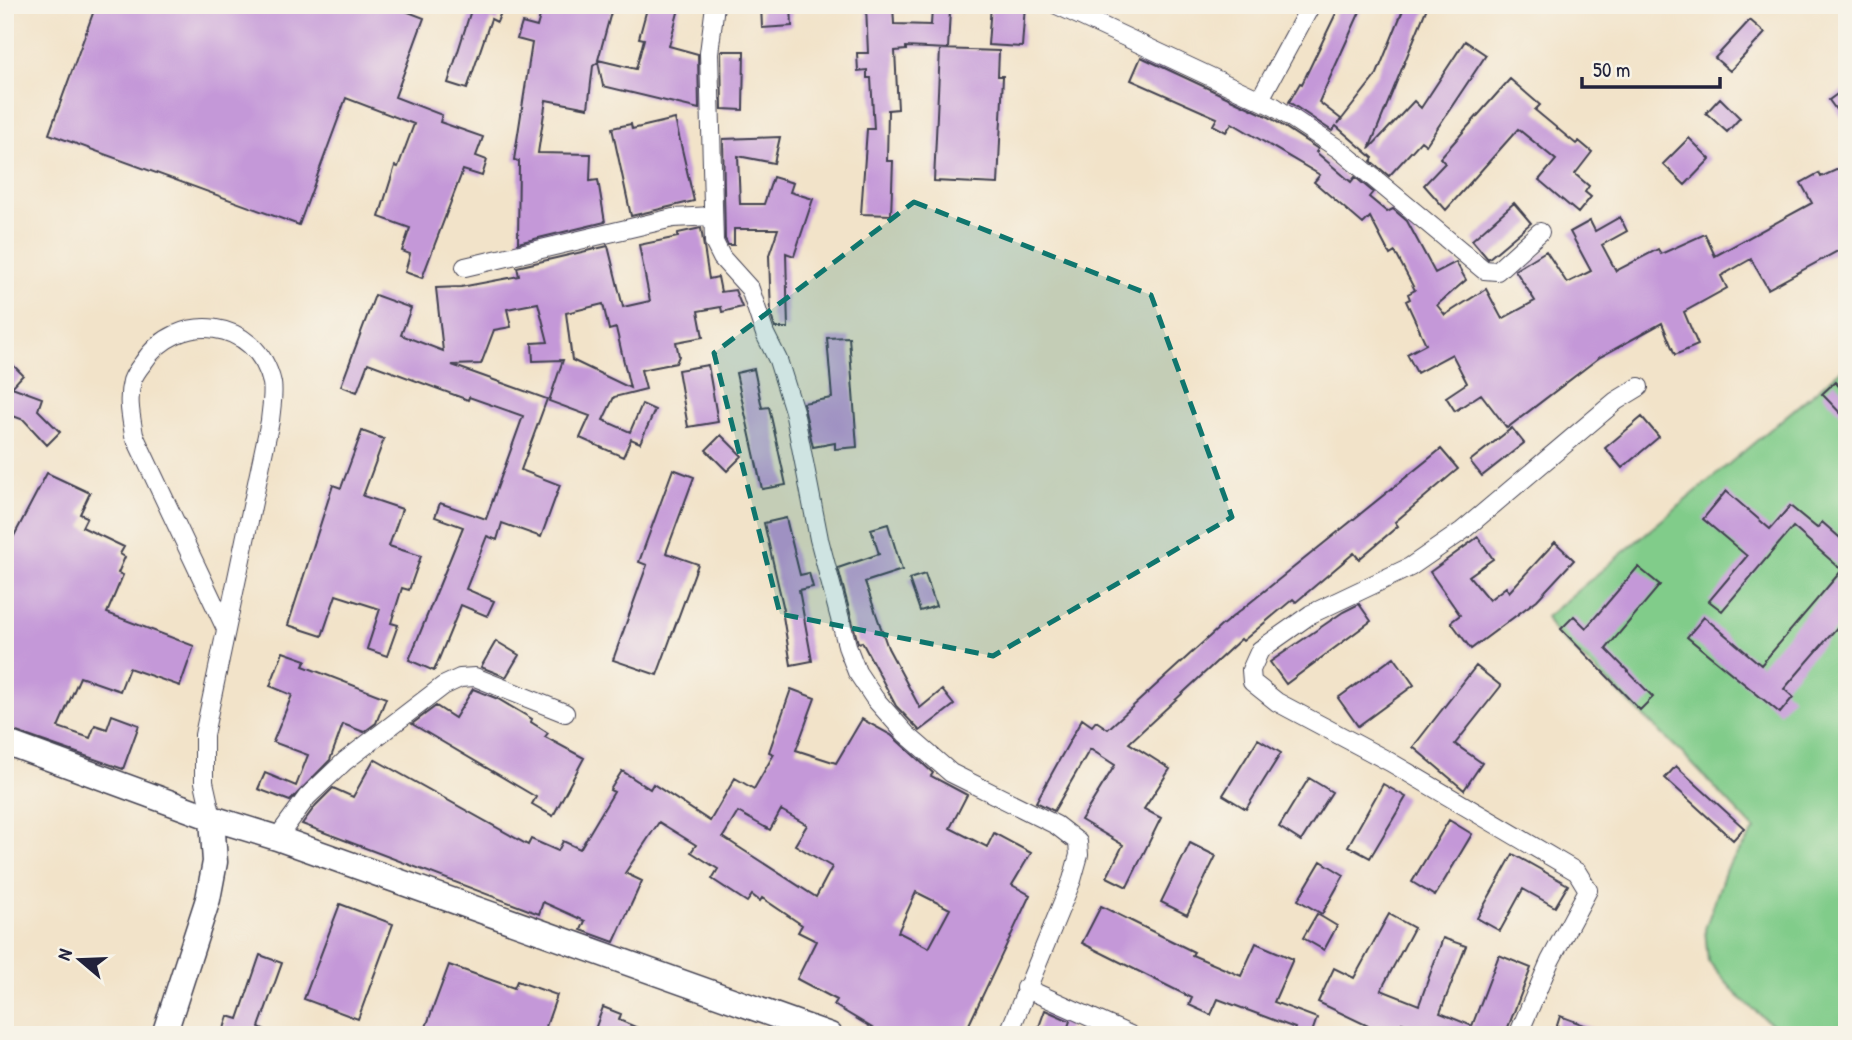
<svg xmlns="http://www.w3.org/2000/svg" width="1852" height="1040" font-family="'Patrick Hand',sans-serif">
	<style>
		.green { fill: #81cc8a; stroke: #527762; stroke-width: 2 }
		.building { fill: #c498d8; fill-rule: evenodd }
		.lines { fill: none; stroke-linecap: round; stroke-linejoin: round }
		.street-casing { stroke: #413f50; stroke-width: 20 }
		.secondary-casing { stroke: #413f50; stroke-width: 27 }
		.street { stroke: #fff; stroke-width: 18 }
		.secondary { stroke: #fff; stroke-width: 24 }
		.marked { fill: #0f766e; fill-opacity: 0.2; stroke: #0f766e; stroke-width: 5; stroke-dasharray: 14 9; stroke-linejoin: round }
	</style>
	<rect width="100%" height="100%" fill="#f7f3e8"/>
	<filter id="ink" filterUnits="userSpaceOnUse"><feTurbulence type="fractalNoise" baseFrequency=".0143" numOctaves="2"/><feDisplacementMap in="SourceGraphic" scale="14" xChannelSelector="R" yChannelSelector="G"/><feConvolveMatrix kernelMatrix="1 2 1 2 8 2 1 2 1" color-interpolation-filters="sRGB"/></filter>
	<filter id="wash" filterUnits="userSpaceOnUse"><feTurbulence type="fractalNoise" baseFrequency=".00686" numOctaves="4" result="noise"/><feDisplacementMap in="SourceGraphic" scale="28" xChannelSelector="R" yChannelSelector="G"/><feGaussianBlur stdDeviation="1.57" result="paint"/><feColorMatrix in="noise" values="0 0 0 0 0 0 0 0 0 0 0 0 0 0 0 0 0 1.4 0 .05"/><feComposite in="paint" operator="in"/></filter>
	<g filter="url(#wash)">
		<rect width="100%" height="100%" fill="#f2e3c9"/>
		<path class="green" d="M1847,365V1035H1784L1737,995L1708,961L1705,929L1726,869L1755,830L1682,753L1552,629L1546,617Z"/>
		<g id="blocks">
			<path class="building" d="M96,5H390L424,18L395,97L442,115L440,122L483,137L476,156L487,160L482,176L463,170L422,278L405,272L410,254L402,251L410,228L379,217L395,166L398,167L414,124L346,98L299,225L49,134Z
				M460,5H504L497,22L491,19L467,89L448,83L471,10Z
				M543,5H613L598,60L636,69L644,39L639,38L648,5H680L669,46L698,54L699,109L603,86L598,62L593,66L588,108L546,100L538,153L591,154L590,181L598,180L605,222L518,243L519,161L514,160L532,43L517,39L522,23L537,27Z
				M761,5H791L792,26L762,28Z
				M866,5H893L894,24L931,25L932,9L950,10L948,49L906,47V50L895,51L898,109L888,110L887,161H893L891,215L861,214L867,129H874L871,78H867V70L858,71L857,53H868Z
				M991,5H1025L1022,47L988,45Z
				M1340,5H1363L1319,102L1341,119L1338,124L1377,74L1405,5H1428L1369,149L1414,101L1421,108L1465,41L1486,55L1426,145L1421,141L1389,176L1371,161L1373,158L1336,126L1332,131L1289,102L1300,83L1302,84Z
				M1750,20L1765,33L1730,71L1715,58Z
				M940,49L999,51L998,76H1003L998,184L934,181Z
				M721,51H744L743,110L722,109Z
				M1141,57L1269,117L1318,149L1316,152L1351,182L1355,177L1373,192L1369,197L1387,212L1393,209L1407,221L1435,273L1456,262L1466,280L1437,305L1445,315L1486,289L1502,319L1535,301L1515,270L1546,251L1567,283L1591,271L1570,232L1590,221L1595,231L1620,217L1627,231L1602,245L1616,271L1658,249L1661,254L1705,234L1715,256L1812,203L1801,183L1819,173L1821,177L1847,165V246L1768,289L1751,259L1721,276L1727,288L1684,312L1698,345L1675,355L1662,323L1600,357L1507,428L1481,394L1455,411L1446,397L1467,383L1452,354L1417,373L1407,354L1426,344L1406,301L1410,299L1408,294L1415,290L1395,252L1390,255L1370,217L1363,224L1314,182L1320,175L1232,123L1226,132L1213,125L1217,118L1131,80Z
				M1510,79L1540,105L1535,110L1576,144L1579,141L1592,152L1575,174L1589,186L1585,192L1591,197L1578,213L1539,180L1556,160L1518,129L1446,210L1424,185L1445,163L1440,158Z
				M1847,87V125L1829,100Z
				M1720,98L1740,118L1727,132L1706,113Z
				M675,119L694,201L631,216L612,128L631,124L632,129Z
				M780,137L774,163L738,156L740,204H764L773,177L793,183L790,192L813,199L794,256L786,253L788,328H775L771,315L769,255L778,229H734V245H728L725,239L723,139Z
				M1689,138L1710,159L1685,185L1663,164Z
				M1514,203L1531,223L1488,259L1472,240Z
				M701,228L709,279L718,277L721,292L735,290L742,307L722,312L721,307L698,311L703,337L676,342L679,356L676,363L641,370L646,389L614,397L603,420L630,432L642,404L655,410L640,443L631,439L623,457L580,438L590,416L549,401L563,360L533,361L532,343L548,342L538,303L507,309L511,327L494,330L481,364L452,365L547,399L521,470L560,485L541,537L502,523L497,540L487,536L466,589L494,601L487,616L461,605L434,671L409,660L463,527L435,517L440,503L486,519L523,416L469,397L468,400L368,363L357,392L341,386L375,295L411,308L401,335L443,351L436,288L461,287L519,276L517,267L608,246L623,307L650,301L639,245L678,237V233ZM603,304L609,330L616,328L630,388L572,360L566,313Z
				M849,337L857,447L835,449V443L813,447L803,403L832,398L827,338Z
				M5,357L23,375L12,387L42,398L38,410L60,432L47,445L24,420L5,413Z
				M708,365L718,422L688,427L678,370Z
				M754,369L762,408L769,407L786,485L762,489L736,373Z
				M1835,382L1847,395V420L1822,394Z
				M1642,417L1659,437L1622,468L1605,448Z
				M1512,428L1524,443L1482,476L1470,461Z
				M362,431L384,439L363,496L402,509L389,546L421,556L409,590L402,588L391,623L398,625L387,656L367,649L380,609L336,595L322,636L288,625L333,485L341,488Z
				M721,435L742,456L727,471L706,450Z
				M1441,449L1458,469L1395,522L1398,526L1359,559L1354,553L1296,602L1293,599L1243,641L1241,639L1129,743L1170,769L1144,809L1161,818L1127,887L1107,877L1123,845L1081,820L1115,765L1090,749L1054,811L1036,802L1082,719L1092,726L1096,721L1108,729L1221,626Z
				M673,469L694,477L666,553L698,564L657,675L613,660L647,565L639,562Z
				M47,473L90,493L80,514L87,517L82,527L124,547L120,554L125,557L118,573L123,575L107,613L194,646L180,686L129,668L120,691L80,677L58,727L90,738L95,725L107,729L112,715L139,725L123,769L5,728V553Z
				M1726,491L1770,529L1790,506L1817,528L1822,522L1847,544V616L1784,689L1793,697L1780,713L1687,637L1704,617L1761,665L1842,570L1793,527L1722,611L1709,601L1747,556L1703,519Z
				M786,518L800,575L809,573L813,587L799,590L812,661L791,665L782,610H784L764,523Z
				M888,524L902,570L865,582L888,648L920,708L942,690L954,705L920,731L896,706L862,642L858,643L838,568L879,554L871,529Z
				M1478,537L1493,559L1469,576L1489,600L1506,587L1509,592L1555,542L1574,560L1537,600L1471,649L1451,622L1460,615L1430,572Z
				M1638,567L1660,585L1606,649L1653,697L1640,710L1561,629L1574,616L1586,628Z
				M925,574L936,606L920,611L909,579Z
				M1359,604L1371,621L1286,684L1270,662L1343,612Z
				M496,641L519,655L506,677L481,667Z
				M283,652L306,660L303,666L386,698L376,723L364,732L343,724L330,760L290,801L258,789L265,773L296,786L308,755L273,742L292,695L270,686Z
				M1394,657L1414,685L1358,726L1338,698Z
				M1476,666L1501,686L1455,744L1482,763L1464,790L1413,747Z
				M473,689L498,699L532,719L531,722L548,733L545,737L584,758L553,816L532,804L536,797L412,724L436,706L455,718Z
				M791,689L815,698L796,750L836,763L862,719L891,735L933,773L931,776L967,795L950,828L987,847L994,833L1031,853L1012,885L1030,895L964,1035H884L834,1005L837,1000L797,979L816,941L798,932L802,925L762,898L760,901L752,895L747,902L712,879L718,869L691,852L696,845L659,822L625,873L642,881L614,942L581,930L585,921L543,902L539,914L302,824L316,805L333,788L353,797L374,759L528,845L531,839L558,851L563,841L580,849L614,792L610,790L622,771L650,789L653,784L710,821L735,778L754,789L774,754L769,752ZM781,810L807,825L795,845L832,867L816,897L723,837L738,812L770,830ZM916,892L950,909L929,948L898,932Z
				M1258,739L1281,753L1246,809L1223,795Z
				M1676,766L1744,828L1733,840L1665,778Z
				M1309,778L1332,792L1301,841L1279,827Z
				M1383,784L1406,797L1370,858L1348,846Z
				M1449,820L1472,834L1435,896L1412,882Z
				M1190,843L1216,856L1187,915L1161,902Z
				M1513,854L1568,885L1555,907L1523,889L1500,931L1477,918Z
				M1321,861L1344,875L1322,914L1298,900Z
				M340,904L393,924L358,1019L304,999Z
				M1101,906L1194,952L1192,955L1241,976L1256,943L1293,959L1274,1002L1317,1018L1311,1035H1292L1295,1028L1218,999L1211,1015L1189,1005L1192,998L1082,943Z
				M1317,914L1337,926L1324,950L1303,938Z
				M1389,914L1414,928L1381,990L1419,1005L1443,938L1466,946L1440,1013L1472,1026L1499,955L1531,968L1505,1035H1432L1402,1023L1398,1035H1387L1318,1002L1334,968L1354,978Z
				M260,955L282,963L259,1027L276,1035H222L228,1016L238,1019Z
				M449,965L514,988L517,981L557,995L543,1035H423Z
				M603,1007L621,1014L619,1020L654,1035H593Z
				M1045,1010L1070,1021L1065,1035H1036Z
				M1560,1016L1606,1033L1605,1035H1554Z"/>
		</g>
	</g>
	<g filter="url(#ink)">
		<use href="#blocks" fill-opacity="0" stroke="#413f50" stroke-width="2"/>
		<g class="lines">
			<g class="street-casing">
				<path id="street" d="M715,5L709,53L714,242L722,258L750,289L765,334L778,360L794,411L819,539L848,649L857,672L875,699L906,734L951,773L1056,825L1078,842L1079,855L1072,880L1008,1035
					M1057,5L1275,107L1340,150L1484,270L1497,271L1540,232
					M1260,99L1311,5
					M465,267L673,218L713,216
					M212,818L204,782V735L270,421C271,409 274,394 272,383C257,318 177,310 143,363C139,368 134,375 132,381C127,400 131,416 134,435L225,627
					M277,838L307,797L345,761L443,686L460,678L475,677L565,713
					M1025,988L1130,1035
					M1518,1035L1550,961L1588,890L1577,872L1390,762L1277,702L1252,682L1251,670L1260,650L1311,614L1410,567L1462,531L1616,401L1639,387"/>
			</g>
			<g class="secondary-casing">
				<path id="secondary" d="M5,742L212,818L277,838L830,1035
					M164,1035L208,899L215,862L212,818"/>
			</g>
			<use href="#street" class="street"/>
			<use href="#secondary" class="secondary"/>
		</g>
	</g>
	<path class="marked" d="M914,202L1151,295L1232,517L993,656L780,614L714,353Z"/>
	<rect width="1852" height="1040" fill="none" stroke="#f7f3e8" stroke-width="28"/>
	<g transform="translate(80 960) rotate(289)" stroke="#f7f3e8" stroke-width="5" paint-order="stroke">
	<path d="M0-5L12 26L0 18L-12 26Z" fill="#22223b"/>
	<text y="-10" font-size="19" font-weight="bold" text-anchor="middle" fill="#22223b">N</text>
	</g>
	<path d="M1582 77v10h138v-10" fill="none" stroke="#22223b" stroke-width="3.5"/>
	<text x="1593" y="77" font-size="21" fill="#22223b" stroke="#f7f3e8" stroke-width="5" paint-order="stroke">50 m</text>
</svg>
